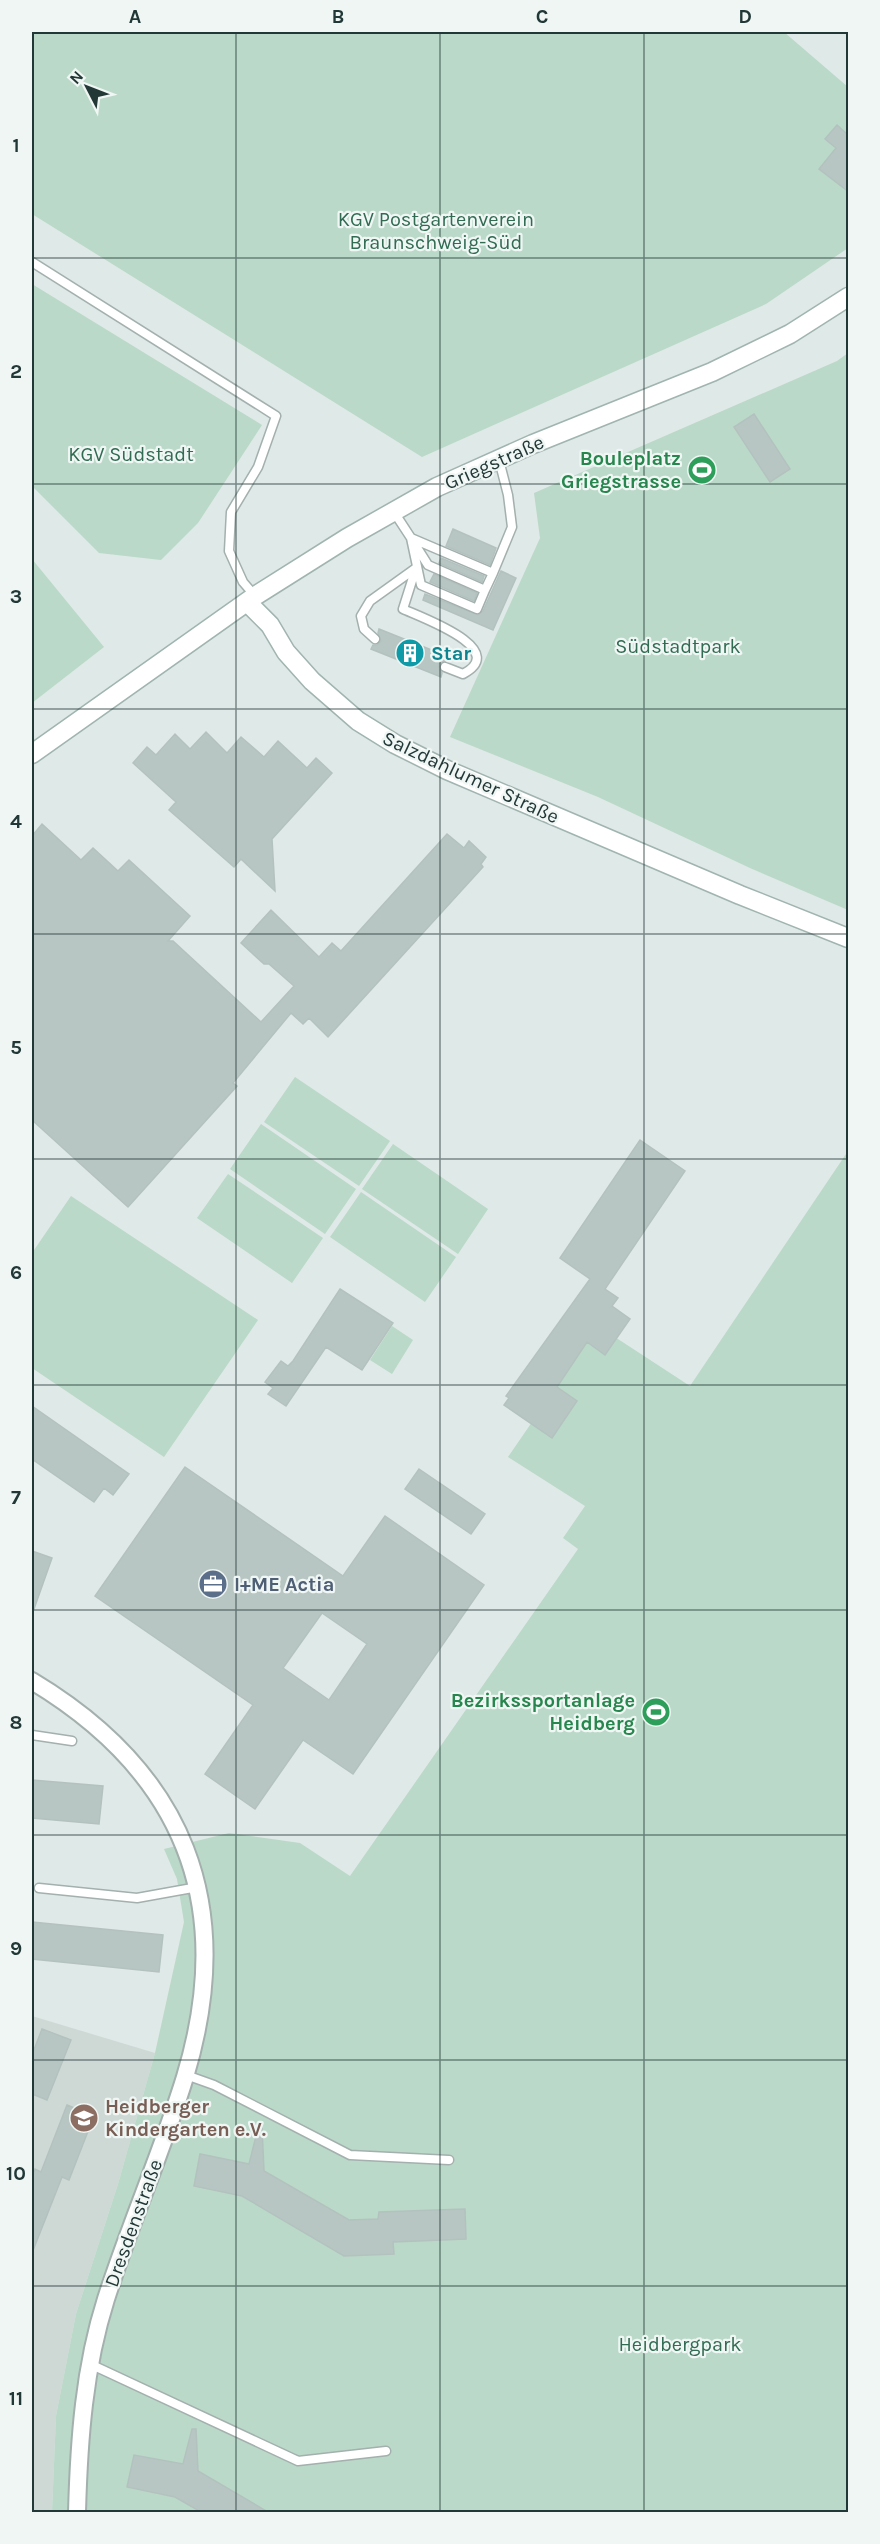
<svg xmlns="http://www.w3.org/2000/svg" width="880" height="2544" font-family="Karla,sans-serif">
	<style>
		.built { fill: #ced9d6 }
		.green { fill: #bad9c8 }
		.building { fill: #b8c6c3; stroke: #b3c2bf; stroke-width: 1.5; fill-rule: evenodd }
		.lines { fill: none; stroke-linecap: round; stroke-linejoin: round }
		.lane-casing { stroke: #a3b0ae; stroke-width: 11 }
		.street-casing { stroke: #a3b0ae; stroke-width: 20 }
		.secondary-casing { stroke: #a0b4b0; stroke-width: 21 }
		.lane { stroke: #fff; stroke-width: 8 }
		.street { stroke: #fff; stroke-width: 16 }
		.secondary { stroke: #fff; stroke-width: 18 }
		.grid { fill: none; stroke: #223836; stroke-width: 1.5; stroke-opacity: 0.55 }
		.labels { text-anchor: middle; stroke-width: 4.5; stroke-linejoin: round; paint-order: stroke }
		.park-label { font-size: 20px; fill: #306b52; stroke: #eff6f4 }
		.leisure-label { font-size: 20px; font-weight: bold; fill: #27864d; stroke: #eff6f4; text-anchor: end }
		.street-label { font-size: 20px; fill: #223836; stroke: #eff6f4 }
		.culture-label { font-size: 20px; font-weight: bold; fill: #0d838f; stroke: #eff6f4; text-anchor: start }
		.service-label { font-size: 20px; font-weight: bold; fill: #4e5e75; stroke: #eff6f4; text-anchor: start }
		.education-label { font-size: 20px; font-weight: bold; fill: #785e54; stroke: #eff6f4; text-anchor: start }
		.neatline { fill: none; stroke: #223836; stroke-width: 2 }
		.grid-label { font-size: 20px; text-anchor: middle; font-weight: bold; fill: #223836 }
	</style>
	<rect width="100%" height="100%" fill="#dfe9e7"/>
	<path class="built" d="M32,2016L155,2053L118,2184L76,2314L56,2416L52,2512H32Z"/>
	<path class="green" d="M32,32H784L848,87V248L766,304L422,457L32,214Z
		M32,284L262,425L198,523L161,560L99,553L32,486Z
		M848,353V910L750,868L598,797L450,737L540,538L534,493L837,361Z
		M32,559L104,647L32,703Z
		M295,1077L390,1141L359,1186L264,1122Z
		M261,1124L356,1189L325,1234L230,1169Z
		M393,1144L488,1209L458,1254L362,1189Z
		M848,1151V2512H52L56,2416L76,2314L118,2184L155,2053L184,1922L177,1879L164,1849L229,1833L300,1843L350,1876L578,1549L563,1538L585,1506L508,1457L598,1326L690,1386Z
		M228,1174L323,1238L292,1283L197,1218Z
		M361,1192L456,1257L425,1302L330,1237Z
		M71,1196L258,1320L164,1457L32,1368V1253Z
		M392,1326L413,1340L392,1374L370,1360Z"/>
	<path class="building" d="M837,125L847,134L849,132V192L819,169L836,148L825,139Z
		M754,414L790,469L770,482L734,427Z
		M453,529L496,548L490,565L446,546Z
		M441,558L484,576L482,582L439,563Z
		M501,571L516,578L493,630L423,600L425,594L478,615L483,611Z
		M434,574L477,593L474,601L430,582Z
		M379,629L449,657L447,661L439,664V669L442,673L441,677L371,649L373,645H377L381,641L378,633Z
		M206,732L227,753L241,737L264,757L278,741L307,768L316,758L332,773L272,839L275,891L241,859L234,867L169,810L176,802L133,763L147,747L156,755L175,734L190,749Z
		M42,824L81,860L93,848L118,871L129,860L190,916L168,941H173L261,1022L294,986L269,964H264L241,943L271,910L319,957L332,943L341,951L447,834L464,848L469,841L486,857L481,864L483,867L328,1037L309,1018L303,1024L291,1013L233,1083L237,1086L128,1207L32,1120V836Z
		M640,1140L685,1171L605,1289L618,1298L612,1306L630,1319L605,1355L587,1342L557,1387L577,1401L552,1438L504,1405L509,1398L506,1396L590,1279L560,1258Z
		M340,1289L393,1323L362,1370L326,1347L286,1406L268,1394L273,1388L265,1382L281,1361L288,1366L293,1361Z
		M32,1406L129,1474L113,1495L104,1488L94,1502L32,1459Z
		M185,1467L343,1576L385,1516L484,1585L353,1774L303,1740L255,1809L242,1800L205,1774L253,1705L95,1596ZM322,1613L367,1644L329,1700L283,1668Z
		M419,1469L485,1514L471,1534L405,1489Z
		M32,1551L52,1558L34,1609H32Z
		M32,1780L103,1786L99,1824L32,1818Z
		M32,1922L163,1935L159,1972L32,1959Z
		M42,2029L71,2040L47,2100L32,2094V2055Z
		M67,2105L94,2116L69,2180L62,2177L32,2253V2178L35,2169L41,2172Z
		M258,2128H262L264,2171L349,2220L378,2219L379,2212L465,2209L466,2239L393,2242L394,2254L344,2256L242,2196L194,2186L200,2154L249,2164Z
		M192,2429H196L198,2471L268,2512H201L175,2497L127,2487L134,2455L183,2464Z"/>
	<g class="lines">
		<g class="lane-casing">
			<path id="lane" d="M32,262L276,416L258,467L231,512L229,551L243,582L255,596
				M394,512L411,538L493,573L512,527L508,495L499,460
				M485,590L477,609L421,585L411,538L428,565L485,590L493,573
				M375,639L364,629L361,616L370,601L416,568L403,609C420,617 511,649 463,674L445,667
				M32,1735L72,1741
				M39,1888L137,1898L198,1887
				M186,2075L214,2085L350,2155L449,2160
				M90,2364L298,2461L386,2451"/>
		</g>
		<g class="street-casing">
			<path id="street" d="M32,1681C185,1773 237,1905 185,2077C162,2152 130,2224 106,2299C84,2368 79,2440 77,2512"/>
		</g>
		<g class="secondary-casing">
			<path id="secondary" d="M247,602L270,625L286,652L312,681L358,721L395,744L447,770L740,895L848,938
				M32,754L255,596L347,538L437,487L533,444L712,372L790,334L848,297"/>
		</g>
		<use href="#lane" class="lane"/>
		<use href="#street" class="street"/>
		<use href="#secondary" class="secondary"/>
	</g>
	<path class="grid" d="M236,32V2512M440,32V2512M644,32V2512M32,258H848M32,484H848M32,709H848M32,934H848M32,1159H848M32,1385H848M32,1610H848M32,1835H848M32,2060H848M32,2286H848"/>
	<defs>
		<g id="stadium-disc" transform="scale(1.5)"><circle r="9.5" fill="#2e9e5b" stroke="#eff6f4"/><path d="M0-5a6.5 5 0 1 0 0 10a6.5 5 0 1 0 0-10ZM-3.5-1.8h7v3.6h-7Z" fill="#fff"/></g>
		<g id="building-disc" transform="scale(1.5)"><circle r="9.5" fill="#0f9aa8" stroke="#eff6f4"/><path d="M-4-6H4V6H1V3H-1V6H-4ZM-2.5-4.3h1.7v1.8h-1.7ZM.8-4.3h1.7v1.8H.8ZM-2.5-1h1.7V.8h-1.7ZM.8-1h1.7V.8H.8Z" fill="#fff"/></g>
		<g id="office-disc" transform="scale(1.5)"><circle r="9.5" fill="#5c6f8a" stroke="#eff6f4"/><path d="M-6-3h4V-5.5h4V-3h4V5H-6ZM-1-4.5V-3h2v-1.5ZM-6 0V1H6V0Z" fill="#fff"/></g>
		<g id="school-disc" transform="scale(1.5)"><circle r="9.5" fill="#8d6e63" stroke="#eff6f4"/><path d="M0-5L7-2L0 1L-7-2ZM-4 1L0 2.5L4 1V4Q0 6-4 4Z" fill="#fff"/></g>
	</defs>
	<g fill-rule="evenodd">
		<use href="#stadium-disc" x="702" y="470"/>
		<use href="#building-disc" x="410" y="653"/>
		<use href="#office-disc" x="213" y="1584"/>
		<use href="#stadium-disc" x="656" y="1712"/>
		<use href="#school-disc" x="84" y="2118"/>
	</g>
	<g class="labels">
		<g class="park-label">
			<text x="436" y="226">KGV Postgartenverein<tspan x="436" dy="23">Braunschweig-Süd</tspan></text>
			<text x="131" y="461">KGV Südstadt</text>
			<text x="678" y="653">Südstadtpark</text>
			<text x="680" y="2351">Heidbergpark</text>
		</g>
		<g class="leisure-label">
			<text x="681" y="465">Bouleplatz<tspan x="681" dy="23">Griegstrasse</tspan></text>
			<text x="635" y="1707">Bezirkssportanlage<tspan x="635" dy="23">Heidberg</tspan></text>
		</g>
		<g class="street-label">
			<text transform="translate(494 462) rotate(-24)" y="7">Griegstraße</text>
			<text transform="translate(471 777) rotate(25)" y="7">Salzdahlumer Straße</text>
			<text transform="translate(133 2223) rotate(-70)" y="7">Dresdenstraße</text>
		</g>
		<g class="culture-label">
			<text x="431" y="660">Star</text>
		</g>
		<g class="service-label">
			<text x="234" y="1591">I+ME Actia</text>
		</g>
		<g class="education-label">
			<text x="105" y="2113">Heidberger<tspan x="105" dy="23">Kindergarten e.V.</tspan></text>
		</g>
	</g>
	<rect width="880" height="2544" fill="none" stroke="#eff6f4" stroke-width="66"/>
	<g transform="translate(87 87) rotate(312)" stroke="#eff6f4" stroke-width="4.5" paint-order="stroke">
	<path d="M0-4.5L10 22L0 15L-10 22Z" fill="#223836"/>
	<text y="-9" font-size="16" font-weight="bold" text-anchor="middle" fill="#223836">N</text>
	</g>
	<rect x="33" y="33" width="814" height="2478" class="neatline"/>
	<g class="grid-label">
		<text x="135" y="23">A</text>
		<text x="338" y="23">B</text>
		<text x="542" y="23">C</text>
		<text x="745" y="23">D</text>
		<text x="16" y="152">1</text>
		<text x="16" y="378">2</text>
		<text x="16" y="603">3</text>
		<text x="16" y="828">4</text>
		<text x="16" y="1054">5</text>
		<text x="16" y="1279">6</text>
		<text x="16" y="1504">7</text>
		<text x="16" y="1729">8</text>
		<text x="16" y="1955">9</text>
		<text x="16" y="2180">10</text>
		<text x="16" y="2405">11</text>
	</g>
</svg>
